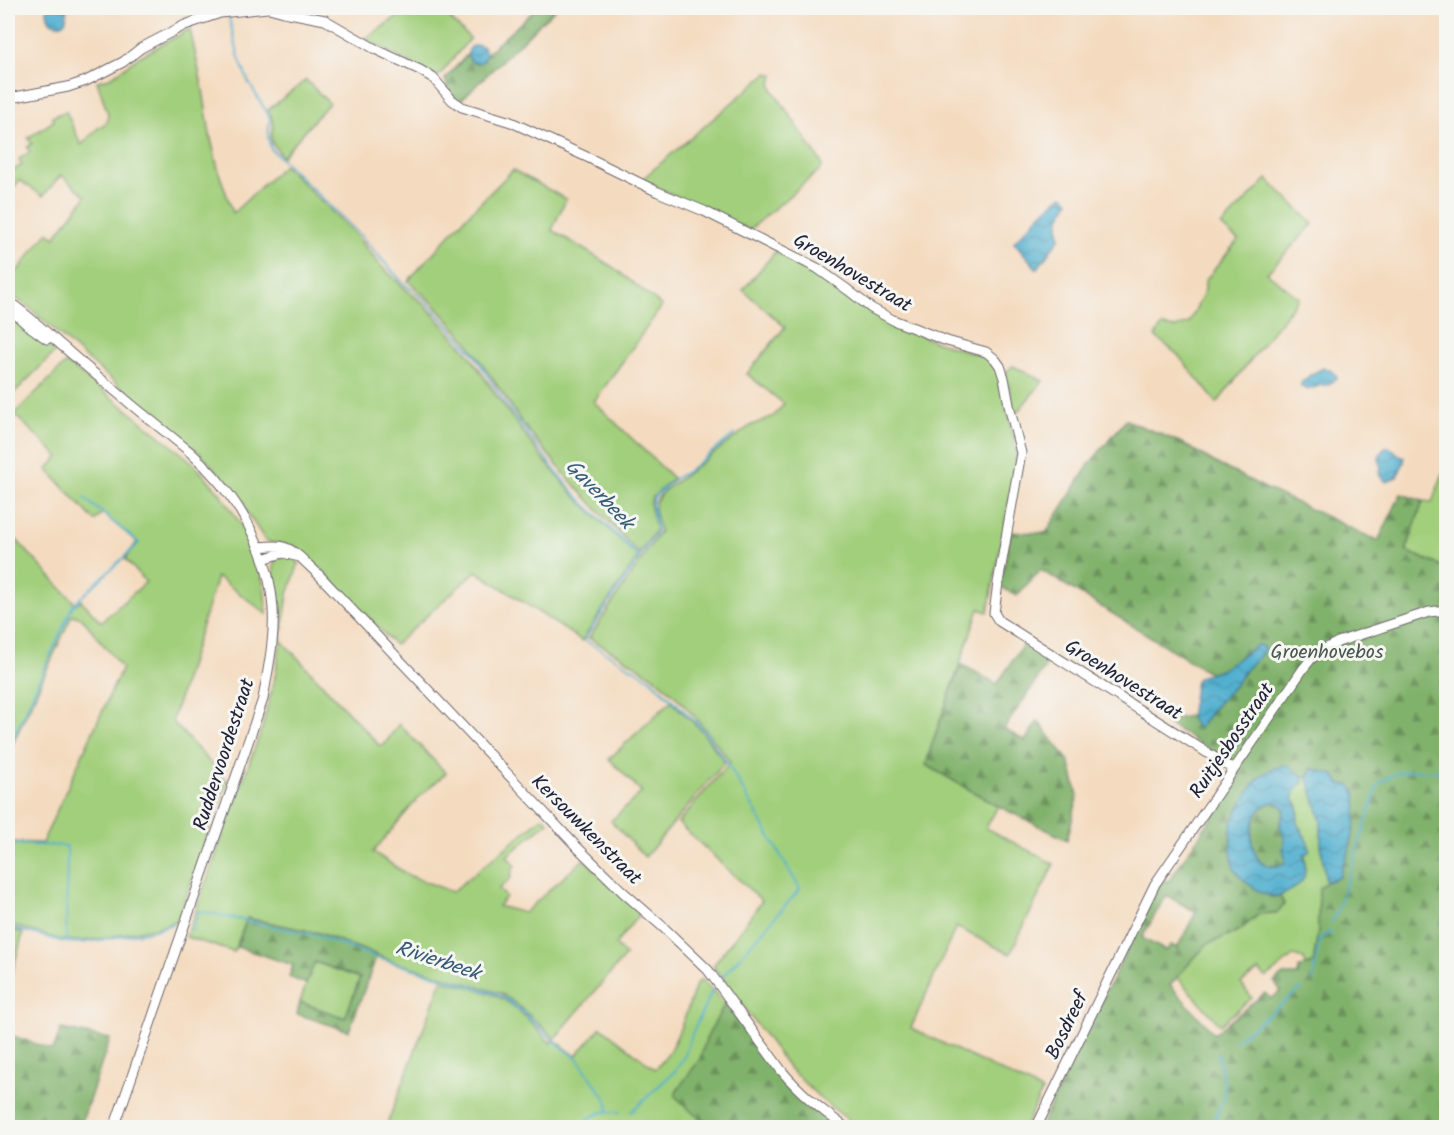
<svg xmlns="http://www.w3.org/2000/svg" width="1454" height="1135" font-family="Kalam,sans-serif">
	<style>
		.green { fill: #a2cf7c; stroke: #62785c; stroke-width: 1.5 }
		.forest { fill: url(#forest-firs); stroke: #526a54; stroke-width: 1.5; fill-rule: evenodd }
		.water { fill: url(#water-waves); stroke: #396885; stroke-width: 1.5; fill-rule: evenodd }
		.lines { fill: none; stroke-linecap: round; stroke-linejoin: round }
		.stream { stroke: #50afcf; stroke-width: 2 }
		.minor-casing { stroke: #6c636a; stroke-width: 11 }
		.minor { stroke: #fff; stroke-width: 9 }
		.labels { text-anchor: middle; stroke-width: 6; stroke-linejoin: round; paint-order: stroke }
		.street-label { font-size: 20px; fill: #22223b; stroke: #f6f6f2 }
		.park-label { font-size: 20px; fill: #48564e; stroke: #f6f6f2 }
		.water-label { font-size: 21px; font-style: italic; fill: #345a76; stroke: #f6f6f2 }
	</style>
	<defs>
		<pattern id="forest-firs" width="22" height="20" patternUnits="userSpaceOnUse" patternTransform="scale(1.5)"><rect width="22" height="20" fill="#81b26c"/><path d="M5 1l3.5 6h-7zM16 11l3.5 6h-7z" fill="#69905a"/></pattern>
		<pattern id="water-waves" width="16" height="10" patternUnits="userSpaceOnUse" patternTransform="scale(1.5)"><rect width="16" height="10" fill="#50afcf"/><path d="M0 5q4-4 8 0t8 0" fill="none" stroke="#428ea9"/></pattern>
	</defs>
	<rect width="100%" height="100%" fill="#f6f6f2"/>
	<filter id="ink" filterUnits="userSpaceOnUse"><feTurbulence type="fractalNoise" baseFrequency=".0167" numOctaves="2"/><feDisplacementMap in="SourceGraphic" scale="12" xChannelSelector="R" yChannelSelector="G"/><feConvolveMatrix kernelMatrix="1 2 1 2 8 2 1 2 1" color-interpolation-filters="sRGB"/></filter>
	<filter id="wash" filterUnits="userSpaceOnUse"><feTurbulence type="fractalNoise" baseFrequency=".008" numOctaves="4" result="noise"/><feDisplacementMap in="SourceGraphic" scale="24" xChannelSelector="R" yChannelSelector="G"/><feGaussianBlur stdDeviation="1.35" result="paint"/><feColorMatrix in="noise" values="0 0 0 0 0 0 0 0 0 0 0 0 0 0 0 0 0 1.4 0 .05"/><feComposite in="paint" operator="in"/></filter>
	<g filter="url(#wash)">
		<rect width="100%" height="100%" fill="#f4dbc0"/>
		<path class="green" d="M410,8H457L459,10L451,20L470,38L439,76H434L365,39Z
			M190,29L203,90L210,135L219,173L233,213L284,165L354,233L380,265L410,293L424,304L469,354L496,395L540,455L572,493L638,557L582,641L476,571L395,645L323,571L295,546L269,542L265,540L243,506L245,503L201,454L82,355L31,309L8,292V283L48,232L55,237L86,196L61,175L43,196L19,180L8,196V166L12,171L22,165L19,159L30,152L27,147L32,144L28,138L54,121L52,117L66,111L81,145L98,128L106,123L108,119V114L97,81L110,78L139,57Z
			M767,73L774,75L771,83L773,90L821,162L822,168L749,230L641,180Z
			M306,80L329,103L282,157L272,143L271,137L273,125L272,118L268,110Z
			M513,170L566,199L552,230L613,267L662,306L594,402L673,478L652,498L650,504L656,530L639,554L567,477L523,424L467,341L434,304L408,281L463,220Z
			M1267,179L1313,224L1267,273L1299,298L1217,403L1178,355L1155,336L1162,326L1176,328L1189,323L1205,290V281L1238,240L1221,226Z
			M776,251L817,273L876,315L931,340L986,357L992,362L997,367L1017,452L1016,463L988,612L979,609L932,744L926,765L998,806L986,828L1054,864L1010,954L956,927L911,1028L1042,1091L1025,1127H858L822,1100L789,1068L713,966L762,901L678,823L730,762C710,734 687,705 660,682C638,665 613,652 589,638L660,531C655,511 648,505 665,490L750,426L774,416L784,404L747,374L785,327L743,290Z
			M8,314L55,352L8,399Z
			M66,363L120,404L192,462L220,493L240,523L254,552L264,586L267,614L217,577L172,721L228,782L213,818L178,920L164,926L105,938L82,941L61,940L8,924V842L42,843L122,668L82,618L72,615L8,754V537L9,538L12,535L76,604L81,600L101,622L146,582L125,559L137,542L102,513L95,521L47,469L59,457L14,414Z
			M1013,366L1043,381L1014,416L1006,372Z
			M1446,466V568L1406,551L1423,501L1432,502Z
			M286,555L292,557L299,563L288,594L281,640L379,745H384L399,724L446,773L420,796L373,852L408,875L452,892L543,817L548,822L507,856L515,866L512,870L511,878L499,889L506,897L498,906L524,913L584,859L640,913L615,945L626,955L554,1039L576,1056L601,1027L655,1069C675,1052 687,1010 696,985L701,979L725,1003L787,1085L799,1096L839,1127H386L442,980C460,985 485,989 501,998C520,1008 535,1027 550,1043L554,1038C537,1022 520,1006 500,993L394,962L319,933L247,918L234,952L186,937L262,728L275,677L281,640L280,610L274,578V562L276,559Z
			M671,701L701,730L725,762L645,857L611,821L642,792L609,759Z
			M1302,776L1308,778L1321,821V845L1326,882L1319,889L1318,931L1313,963L1306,965L1304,959L1293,956L1266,978L1259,970L1241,984L1252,998L1220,1025L1177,977L1206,945L1240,930L1259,914L1284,904L1280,896L1288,892L1305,869V836L1299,826L1297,821L1299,812L1298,806L1292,799L1297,788L1303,783Z
			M8,928L23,933L8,988Z
			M314,962L360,978L345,1018L300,1002Z"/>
		<path class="forest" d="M537,8H556L459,102C452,95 447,89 445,79L473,48L484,56Z
			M1126,420L1182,443L1219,465L1265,488L1378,541L1401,494L1423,501L1406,551L1446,568V1127H1040L1158,886L1163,879L1168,882L1237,781L1232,777L1238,768L1164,721L1189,716L1206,696L1210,673L1041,570L1016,596L1000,586L1011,532L1046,533L1090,463ZM1286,765L1302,776L1308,778L1313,769L1334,775L1340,784L1345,860L1341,867L1340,877L1326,882L1319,888L1318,931L1313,963L1299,968L1298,975H1283L1274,982L1281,991L1271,999L1265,993L1214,1034L1170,985L1206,945L1240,930L1259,914L1277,913L1284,904L1280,896L1271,897L1233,865L1231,827L1236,814ZM1166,895L1196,912L1177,948L1171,945L1166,951L1142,938Z
			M1023,645L1050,660L1004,729L1025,741L1038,721L1069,761L1078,796L1067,840L998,806L926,765L932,744L961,664L997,684Z
			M1273,802L1278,803L1284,808V813L1280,825L1285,840L1283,849L1286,858L1284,864C1244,880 1242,807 1273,802Z
			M247,918L319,933L377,955L349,1031L297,1014L300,1002L345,1018L360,978L315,962L306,984L289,977L293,965L237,947Z
			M725,1003L787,1085L799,1096L839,1127H713L696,1116L678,1099L675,1096L677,1090L700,1059L706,1039Z
			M61,1029L110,1039L80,1127H8V1034L53,1050Z"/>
		<path class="water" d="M47,8H67L66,20L62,24C50,26 47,18 47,8Z
			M468 54a9 9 0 1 1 18 0a9 9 0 1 1-18 0Z
			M1063,195L1069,201L1060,218L1059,227L1060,238L1037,269L1014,242L1046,209Z
			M1323,368L1330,370L1337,376V378L1328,385C1315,383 1311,395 1301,386V383L1310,375Z
			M1386,447C1394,447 1396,455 1404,458V462L1397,477L1387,482L1380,476L1379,472L1381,468C1378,458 1378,454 1386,447Z
			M1257,645H1260L1264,648L1262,654L1246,669L1235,685L1211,711L1200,727L1197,728L1190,718L1196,680L1199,677L1221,670Z
			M1287,765L1302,776L1303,782L1297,788L1293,799C1303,814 1294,813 1299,826C1302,836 1311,841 1309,852L1304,854C1305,862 1306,870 1304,877C1302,883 1296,887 1291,890C1286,894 1280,896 1274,896C1261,896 1240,879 1234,868C1231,861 1230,835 1231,827C1233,816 1240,807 1245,798C1256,779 1264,768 1287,765ZM1273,802L1278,803L1284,808V813L1280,825L1285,840L1283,848L1285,858L1284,864C1244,880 1242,807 1273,802Z
			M1313,769L1334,775L1340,784L1350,785C1350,786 1355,791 1355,792C1360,807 1352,844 1346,859C1342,866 1341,868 1340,877L1326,882L1321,845V821L1308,778Z"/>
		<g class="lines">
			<path class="stream" d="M228,14L239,58L248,81L270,118L268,137L271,149L358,233L404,284L425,300L474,354L502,399L557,473L578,497L639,557
				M8,750L73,605L139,543L84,498
				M1445,773H1446
				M8,844L67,846L66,942
				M1332,922L1339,907L1378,785C1400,766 1413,771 1440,771
				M8,927L64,942L82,943L152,931L176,923
				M192,930L199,911L318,936L378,958L497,994L506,999L524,1013L549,1037L578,1059L608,1102V1112H602L586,1120L585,1128
				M722,977L800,889L728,764L702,728L649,678L584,640L657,531L652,504L654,497L674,479L688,471L735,434
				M1313,980L1319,941L1322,936L1329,934L1331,930
				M1235,1041L1301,989
				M608,1112H620
				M631,1112L675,1071L684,1057L692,1034L713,989
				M1212,1128L1221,1103L1225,1098L1224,1083L1218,1054"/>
		</g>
	</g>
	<g filter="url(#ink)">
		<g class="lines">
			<g class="minor-casing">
				<path id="minor" d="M269,8L284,12L325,20L377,50L420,70L433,78L452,100L462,107L511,122L589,158L658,192L704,211L817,268L848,290L871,308L893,320L947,341L986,352L995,359L1000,366L1004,378L1010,410L1021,453L998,583L994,613L999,621L1233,769
					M8,101L15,97L68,87L86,81L123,62L141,48L185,25L220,13L267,8
					M8,301C29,316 47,333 67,350C86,367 106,383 126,400C147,418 169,434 190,452C235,492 269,547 273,609C275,639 268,669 263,699L114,1128
					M8,307L25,323L47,339
					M259,547C278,545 285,544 300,557L283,553L263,559
					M300,557L319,575L577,847L623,892L663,927L708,970L781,1070C800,1093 822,1110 846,1128
					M1036,1128L1155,884L1303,669L1311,659L1323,650L1338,642L1429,612L1446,610"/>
			</g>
			<use href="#minor" class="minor"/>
		</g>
	</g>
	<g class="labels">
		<g class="street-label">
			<text transform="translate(853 272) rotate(31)" y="7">Groenhovestraat</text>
			<text transform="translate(1124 679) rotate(32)" y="7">Groenhovestraat</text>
			<text transform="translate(1231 740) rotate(-56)" y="7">Ruitjesbosstraat</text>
			<text transform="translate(223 754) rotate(-72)" y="7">Ruddervoordestraat</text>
			<text transform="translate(587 829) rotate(45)" y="7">Kersouwkenstraat</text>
			<text transform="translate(1066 1025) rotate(-64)" y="7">Bosdreef</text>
		</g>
		<g class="park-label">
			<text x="1327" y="658">Groenhovebos</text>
		</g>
		<g class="water-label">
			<text transform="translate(600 494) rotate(46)" y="7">Gaverbeek</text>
			<text transform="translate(438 960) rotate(18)" y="7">Rivierbeek</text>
		</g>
	</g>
	<rect width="1454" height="1135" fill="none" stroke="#f6f6f2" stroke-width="30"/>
</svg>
